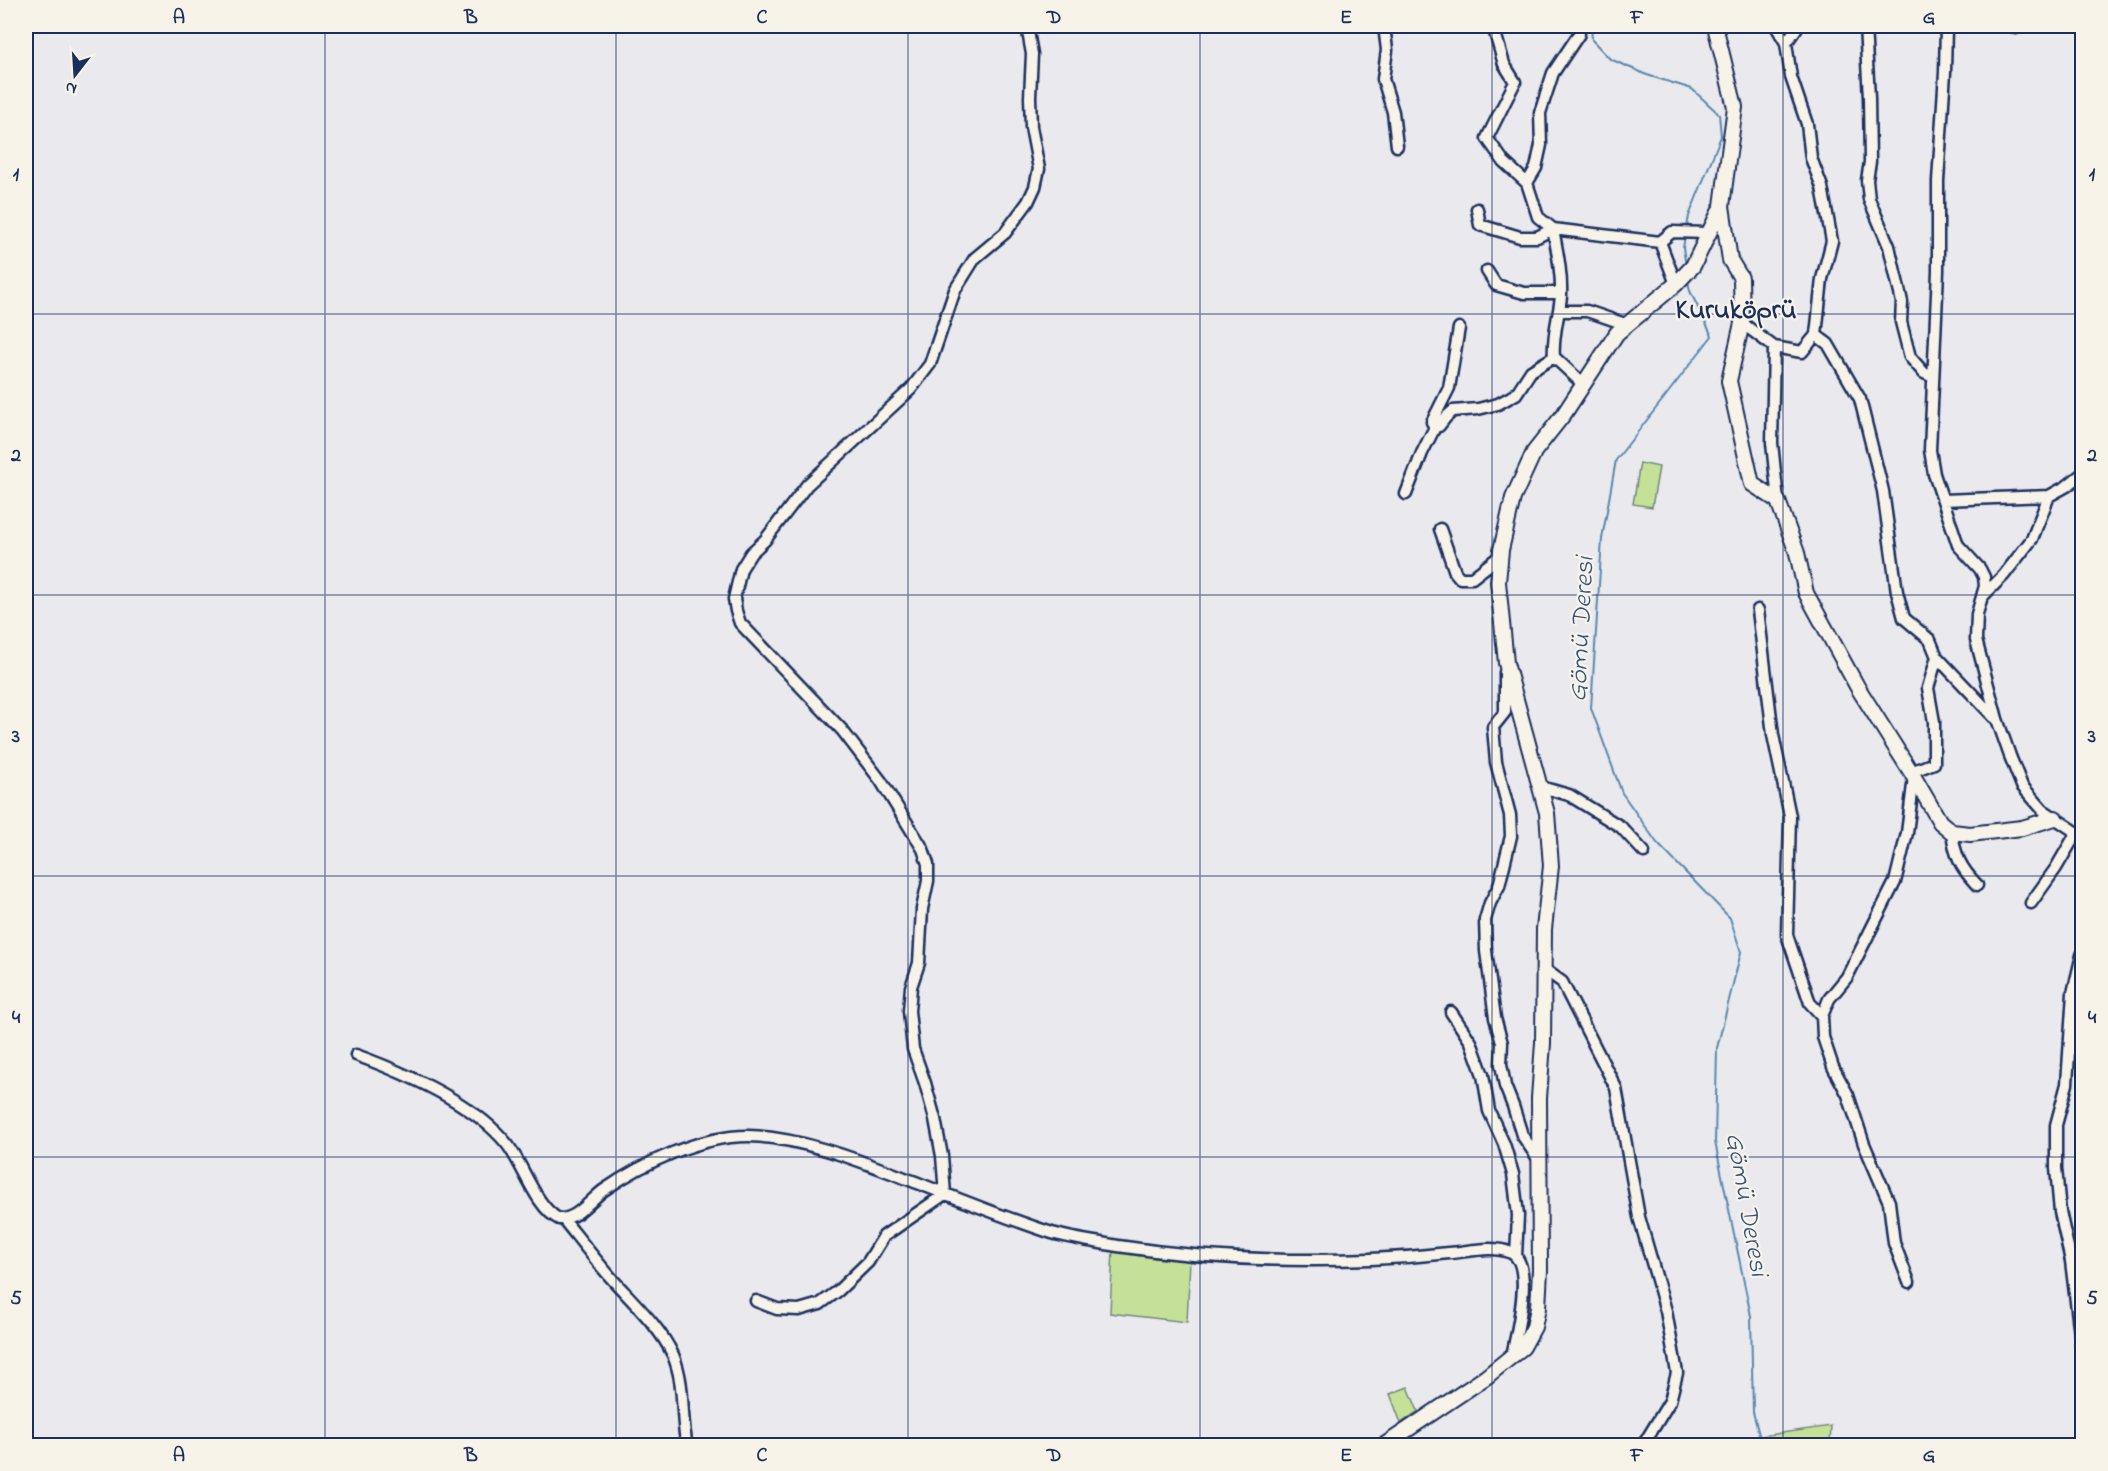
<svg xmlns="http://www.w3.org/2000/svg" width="2108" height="1471" font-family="'Indie Flower',sans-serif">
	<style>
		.green { fill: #c5e198; stroke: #70887b; stroke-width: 1.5 }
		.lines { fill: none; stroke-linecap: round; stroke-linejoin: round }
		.stream { stroke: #5988ae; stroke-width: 2 }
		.minor-casing { stroke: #1b2f5e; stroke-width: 15 }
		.tertiary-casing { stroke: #1b2f5e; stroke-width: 18 }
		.minor { stroke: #f7f3e8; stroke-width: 10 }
		.tertiary { stroke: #f7f3e8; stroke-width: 14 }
		.grid { fill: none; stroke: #1b2f5e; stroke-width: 1.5; stroke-opacity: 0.55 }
		.labels { text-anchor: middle; stroke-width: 4.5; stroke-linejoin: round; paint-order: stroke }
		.water-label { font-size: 27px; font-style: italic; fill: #35547f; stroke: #f7f3e8 }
		.quarter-label { font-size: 28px; font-weight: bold; fill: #1b2f5e; stroke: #f7f3e8 }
		.neatline { fill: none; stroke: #1b2f5e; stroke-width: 2 }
		.grid-label { font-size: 20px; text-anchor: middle; font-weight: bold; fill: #1b2f5e }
	</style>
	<rect width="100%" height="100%" fill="#eae9ed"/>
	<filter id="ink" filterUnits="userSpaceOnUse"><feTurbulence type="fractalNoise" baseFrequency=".0167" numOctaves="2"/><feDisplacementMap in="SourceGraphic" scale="12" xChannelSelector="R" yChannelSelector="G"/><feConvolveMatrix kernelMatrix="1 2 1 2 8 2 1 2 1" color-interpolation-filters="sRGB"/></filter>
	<g filter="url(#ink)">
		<path class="green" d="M1640,463L1659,467L1652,507L1633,504Z
			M1113,1249L1190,1259L1187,1322L1110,1313Z
			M1408,1387L1418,1411L1401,1423L1390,1394Z
			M1831,1426L1830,1445H1735L1733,1440Z"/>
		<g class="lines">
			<path class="stream" d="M1591,26L1592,40L1610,59L1647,75L1692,89L1719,114L1721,136L1689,216L1687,227
				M1685,236L1683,248L1686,266
				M1688,281L1690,291L1712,336L1616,460L1602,539L1591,708L1622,793L1657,843L1730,918L1741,952L1717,1048L1715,1142L1751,1316L1753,1412L1762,1446"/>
			<g class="minor-casing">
				<path id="minor" d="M1384,26L1387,50L1383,79L1393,112L1397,146
					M1493,26L1504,64L1515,82L1487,138L1504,162L1527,183L1538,217L1553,229L1660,242L1672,232L1708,233
					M1865,26L1869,98L1870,162L1867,180L1869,199L1889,246L1902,302L1901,322L1910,357L1924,373L1933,377
					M1946,26L1945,72L1938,181V271L1930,450L1934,474L1958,545L1980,569L1984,577L1985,586L1977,614L1976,640L1997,719L2010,756L2022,786L2043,810L2082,836
					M2013,26L2016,28
					M1786,43L1798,26
					M1527,183L1536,168L1541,145L1540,113L1553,73L1579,34
					M1477,209L1480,225L1520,237H1537L1553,229C1557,251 1562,273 1561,296C1559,317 1552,336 1554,357L1583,384
					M1660,242L1676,284
					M1487,271L1496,285L1524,293H1561
					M1559,311H1587L1628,325
					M1742,323L1774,347L1802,352L1816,335L1822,279L1832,241L1822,187L1811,158L1807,124L1791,77L1786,43L1776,26
					M1459,328L1449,388L1432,422L1435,427L1439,426L1446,417L1453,411L1478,409L1498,404L1516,394L1531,371L1554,357
					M1816,335L1828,344L1860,399L1883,491L1897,592L1904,618L1930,640L1937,657L1994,717
					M1774,347L1772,443L1778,501
					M1406,494L1422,453L1435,427
					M1943,500L2049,496
					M1440,529L1455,572L1460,578H1472L1500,556
					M1984,595L2004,575L2032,539L2049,496L2067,486L2082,474
					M1758,610L1773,735L1790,816L1787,935L1810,1003L1822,1016
					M1505,672V712L1493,727L1496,762L1510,815L1511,836L1499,886L1490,903L1485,920L1486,951L1495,1018L1502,1043L1501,1064L1505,1086L1513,1106L1522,1135L1539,1160
					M1911,772L1934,763V722L1928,688L1937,657
					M1541,787L1569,795L1621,827L1644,852
					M1952,832C1955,856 1960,867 1977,885
					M2031,903L2056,868L2077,832H2082
					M2082,955L2073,993L2067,1084L2056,1125V1168L2060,1212L2071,1261L2082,1351
					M1544,969L1562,982L1616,1088L1639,1217L1666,1311L1677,1373L1670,1401L1645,1442
					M1451,1012L1471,1042L1483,1075L1489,1111L1504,1144L1513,1174L1518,1215L1516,1256
					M356,1055C405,1073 474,1103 507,1144C523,1164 536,1208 559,1219C577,1220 591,1199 604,1190C643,1163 700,1136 748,1136C798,1137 856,1159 902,1177C952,1196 1002,1217 1052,1233C1073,1239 1096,1242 1118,1246C1202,1259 1286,1262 1371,1259C1397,1258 1423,1256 1449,1253C1467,1252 1492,1245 1509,1252C1536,1261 1516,1335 1512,1356
					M564,1220C580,1240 596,1261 613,1280C634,1303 660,1327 673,1355C686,1386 680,1415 687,1446
					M1909,1282L1894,1243L1889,1202L1864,1144L1848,1095L1833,1067L1823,1037L1822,1016L1829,999L1847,977L1895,882L1907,833L1914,777
					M756,1301L777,1309L799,1310L820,1304L838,1291L868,1262L884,1236L945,1194L942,1156L935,1119L925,1083L913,1049L909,1011L911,987L919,963L922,909L928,881V864L923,849L881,781L842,730L740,623L736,611L734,599L741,569L751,553L765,540L807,485L911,389L930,364L955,290L975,258L1005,233L1028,202L1035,187L1039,169L1031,127L1030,97L1032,54L1027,26"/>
			</g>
			<g class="tertiary-casing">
				<path id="tertiary" d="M1722,206L1730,260L1741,278L1742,323L1729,381L1752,484L1778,501L1797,553L1806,593L1858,688L1911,772L1940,822L1952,832L1970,834L2022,828L2055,818
					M1383,1446L1486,1377L1523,1347L1534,1327L1538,1308L1540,1270L1539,1098L1543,1043L1544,929L1551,866L1547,813L1506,663L1498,582L1501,550L1513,498L1534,452L1564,414L1617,333L1676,284L1693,266L1722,206L1735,107L1715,26"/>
			</g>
			<use href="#minor" class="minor"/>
			<use href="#tertiary" class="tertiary"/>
		</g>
	</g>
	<path class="grid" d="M325,26V1446M616,26V1446M908,26V1446M1200,26V1446M1492,26V1446M1783,26V1446M26,314H2082M26,595H2082M26,876H2082M26,1157H2082"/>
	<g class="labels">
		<g class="water-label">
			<text transform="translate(1580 629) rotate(-87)" y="9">Gömü Deresi</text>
			<text transform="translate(1748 1204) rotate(80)" y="9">Gömü Deresi</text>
		</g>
		<g class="quarter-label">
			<text x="1736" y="318">Kuruköprü</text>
		</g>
	</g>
	<rect width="2108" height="1471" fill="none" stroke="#f7f3e8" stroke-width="66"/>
	<g transform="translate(75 75) rotate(197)" stroke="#f7f3e8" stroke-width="4.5" paint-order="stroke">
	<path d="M0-4.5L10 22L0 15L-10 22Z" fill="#1b2f5e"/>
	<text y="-9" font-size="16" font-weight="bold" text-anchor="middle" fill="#1b2f5e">N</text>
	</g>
	<rect x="33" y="33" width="2042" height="1405" class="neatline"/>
	<g class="grid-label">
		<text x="179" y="23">A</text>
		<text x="471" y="23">B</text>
		<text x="762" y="23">C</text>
		<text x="1054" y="23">D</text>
		<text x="1346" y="23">E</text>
		<text x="1637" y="23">F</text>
		<text x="1929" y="23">G</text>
		<text x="16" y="180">1</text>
		<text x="2092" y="180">1</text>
		<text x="16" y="461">2</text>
		<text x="2092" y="461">2</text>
		<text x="16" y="742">3</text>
		<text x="2092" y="742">3</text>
		<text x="16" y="1023">4</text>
		<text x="2092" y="1023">4</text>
		<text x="16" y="1304">5</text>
		<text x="2092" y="1304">5</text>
		<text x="179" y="1461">A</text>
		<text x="471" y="1461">B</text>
		<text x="762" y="1461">C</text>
		<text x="1054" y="1461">D</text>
		<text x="1346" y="1461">E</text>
		<text x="1637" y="1461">F</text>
		<text x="1929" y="1461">G</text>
	</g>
</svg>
